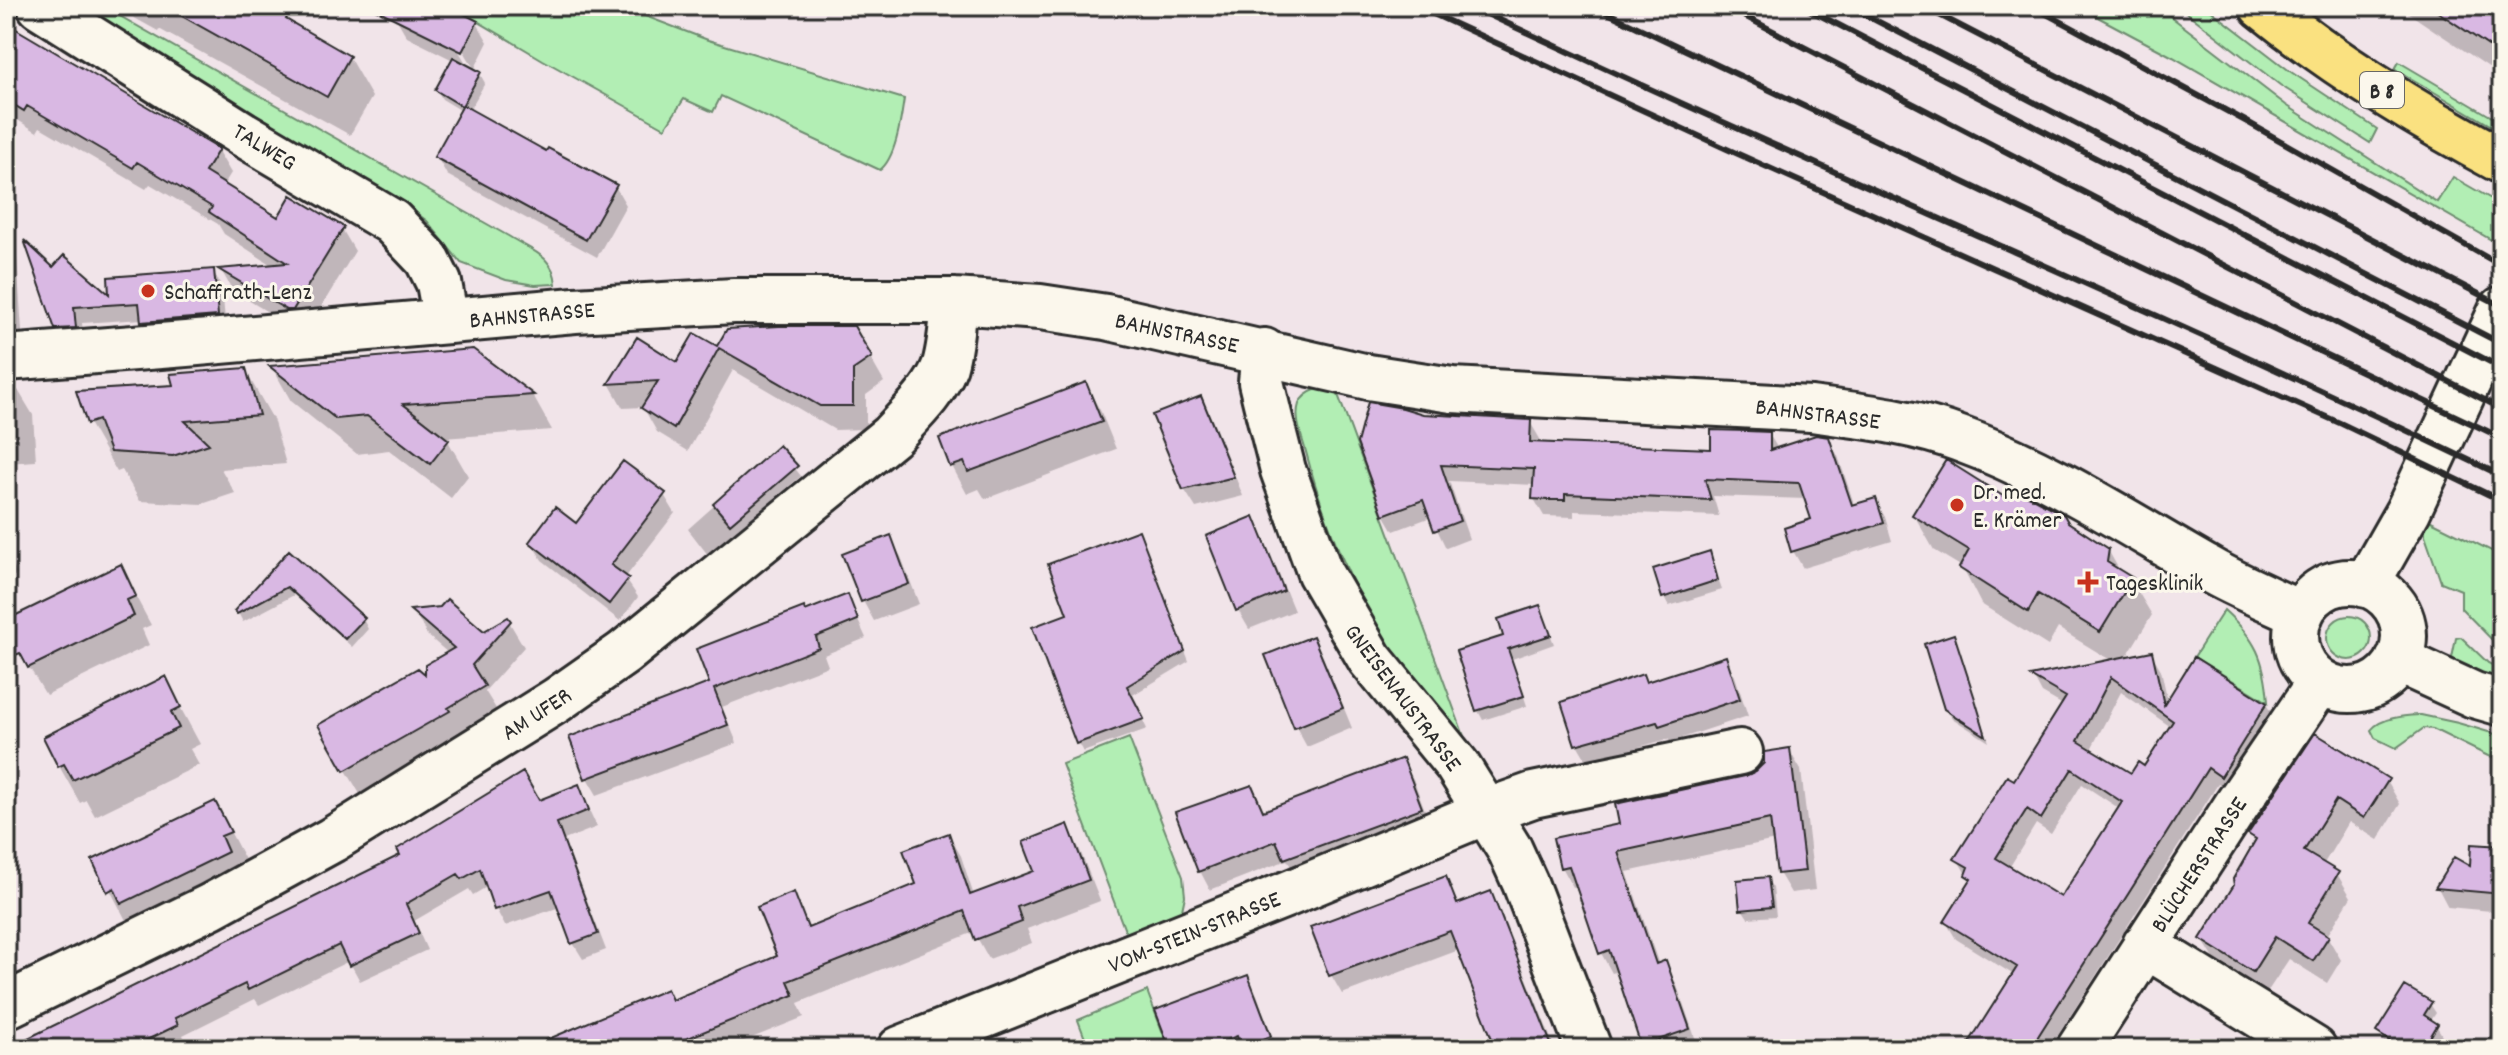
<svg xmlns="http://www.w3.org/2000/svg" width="2508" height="1055" font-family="Dekko,sans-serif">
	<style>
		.green { fill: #b2eeb4; stroke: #6e8c70; stroke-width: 2 }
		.shadow { fill: #0003; fill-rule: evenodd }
		.building { fill: #d9b8e3; stroke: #2b2b2b; stroke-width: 2; fill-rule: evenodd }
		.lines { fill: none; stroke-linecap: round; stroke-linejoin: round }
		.minor-casing { stroke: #2b2b2b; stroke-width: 50 }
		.major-casing { stroke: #2b2b2b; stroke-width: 50 }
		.minor { stroke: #fbf7ec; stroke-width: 44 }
		.major { stroke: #fae180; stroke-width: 44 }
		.rail { stroke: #2b2b2b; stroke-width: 6 }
		.poi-dot { fill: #c8321e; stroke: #fbf7ec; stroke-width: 3 }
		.labels { text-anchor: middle; stroke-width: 6; stroke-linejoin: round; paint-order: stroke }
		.shield { fill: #fbf7ec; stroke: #696865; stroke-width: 2 }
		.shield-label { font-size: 22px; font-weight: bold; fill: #2b2b2b }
		.street-label { font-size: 24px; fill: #2b2b2b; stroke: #fbf7ec }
		.poi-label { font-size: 24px; fill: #2b2b2b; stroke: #fbf7ec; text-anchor: start }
	</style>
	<rect width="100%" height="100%" fill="#f1e4e9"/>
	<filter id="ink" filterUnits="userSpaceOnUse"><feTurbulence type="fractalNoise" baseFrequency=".0125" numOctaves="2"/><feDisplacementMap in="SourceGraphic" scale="16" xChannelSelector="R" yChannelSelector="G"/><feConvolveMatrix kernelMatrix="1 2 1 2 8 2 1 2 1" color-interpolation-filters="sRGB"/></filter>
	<g filter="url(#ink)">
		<path class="green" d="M78,6H102L510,237C531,250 554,256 556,284L535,285L506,280L461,263L427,221L403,203Z
			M452,6H619L708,40L904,99C901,119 896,158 880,170L721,96L713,112L684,99L665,128L543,60Z
			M2077,6H2157L2286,105L2437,202L2453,177L2493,200L2502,208V246L2173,57Z
			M2178,6H2205L2291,72L2377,129L2370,143L2280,85Z
			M2399,62L2502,123V132L2395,69Z
			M1317,389L1337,392L1464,736C1438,703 1406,672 1383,637C1347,579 1323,517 1306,452C1302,437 1294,419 1299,404C1302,396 1309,392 1317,389Z
			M2425,518L2502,556V647L2497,645L2461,608V590L2441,582L2425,536Z
			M2224,610C2256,639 2265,659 2268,702L2194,657Z
			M2327 638a22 22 0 1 1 44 0a22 22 0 1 1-44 0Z
			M2461,637L2488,663L2502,670V687L2464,669L2452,658L2456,638Z
			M2421,715L2458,723L2502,736V758L2488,756L2433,729L2424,728L2396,748L2375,738L2371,730C2381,717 2405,716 2421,715Z
			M1129,738L1183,877L1185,896L1181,915L1127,936L1062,764Z
			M1147,991L1169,1049H1089L1078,1020Z"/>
		<path class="shadow" d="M102,6H268L287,16L291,25L349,57L372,97L350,135L159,29L158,31L120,10L117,14Z
			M402,6H444L477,23L488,42L474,70L480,74L485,83L469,111L547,154L615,186L626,205L597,257L447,175L437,157L462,111L442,99L437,90L453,60L407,37L396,18ZM459,43L474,68H469L455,45Z
			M2398,6H2502V76Z
			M6,25L218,151L231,173L223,186L278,220L342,229L355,251L306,332H301L233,291L221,270L273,266L224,234L218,224L150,184L146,189L40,127L37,132L6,113Z
			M6,225L16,242L23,346L6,349Z
			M53,269L112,299L213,271L222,287L226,332L152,338L143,319L82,323L84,343L66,345L57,328Z
			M853,328L884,382L866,395V429L835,430L733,370L688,451L657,432L643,407L623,408L610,385L638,340L678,365L718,349L729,331Z
			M472,351L533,396L552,430L443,438L448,441L468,476L451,498L389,450L357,454L291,401L272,367Z
			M245,370L273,419L286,464L221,469L235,493L202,504L140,501L122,470L117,472L89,423L176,387Z
			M1086,385L1101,412L1116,449L985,499L979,489L967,494L952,466L941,439Z
			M6,390H18L33,415L36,461L6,463Z
			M1200,398L1211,417L1243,496L1196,508L1184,489Z
			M1423,416L1530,422L1540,439L1539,445L1713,451L1769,434L1778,449L1828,439L1838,456L1855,507L1875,500L1885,517L1892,541L1803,568L1793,551L1813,520L1806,499L1713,496L1719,516L1574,511V517L1544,516L1534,499L1535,485L1449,481L1469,539L1446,548L1431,517L1394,531L1384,514Z
			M779,448L801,476L708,555L688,529Z
			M664,495L675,513L625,578L638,597L620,621L542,560L531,542Z
			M2002,498L2066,523L2108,550L2121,573L2131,580L2152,615L2125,659L2151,653L2161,670L2168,702L2266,704L2276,721L2231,792L2218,784L2049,1049H1967L2014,975L1956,939L1946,922L1971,882L1957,859L2014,783L2063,705L2042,693L2034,678L2112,661L2058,628L2048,646L1981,604L1962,567L1934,550L1914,515ZM2121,692L2171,727L2145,769L2132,776L2090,751ZM2082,784L2120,809L2061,900L2009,868L2036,824L2051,834Z
			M1253,519L1264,538L1294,611L1249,629L1238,610Z
			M1138,532L1189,661L1131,696L1147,729L1083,752L1078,743L1070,615Z
			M890,538L901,557L919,604L874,621L863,601L845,555Z
			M6,547L17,575L6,579Z
			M289,553L363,619L368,629L352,647L294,595L243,622L237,611Z
			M1709,554L1722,590L1669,606L1664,597Z
			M120,567L151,625L142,629L149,645L46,695L29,667Z
			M847,596L866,638L824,655L828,666L722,707L737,743L597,795L587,778L805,613Z
			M1540,607L1554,644L1512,659L1527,706L1483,720L1478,711L1459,653L1506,637Z
			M441,608L483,634L508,620L524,647L485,691L498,712L461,734L462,736L360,794L320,726L428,679L448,653L427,635L414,611Z
			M1953,637L1958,646L1989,742L1952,718L1946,708Z
			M1312,638L1323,657L1352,728L1307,747L1296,727L1267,656Z
			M1725,659L1735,676L1748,716L1670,742L1668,739L1587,761L1577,744L1646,684Z
			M165,679L200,744L190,749L199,765L95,816L86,800L80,803L59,766Z
			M2316,736L2387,781L2400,804L2378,840L2349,822L2323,865L2337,874L2351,897L2327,936L2341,960L2327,983L2289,959L2266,994L2216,962L2202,939L2236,885L2256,843L2250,834Z
			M1789,750L1801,770L1815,890L1791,893L1779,873L1775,840L1627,872L1659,965L1665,963L1676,983L1699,1049H1645L1618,971L1612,973L1601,953L1578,886L1573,887L1562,867L1622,826L1746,778Z
			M1402,761L1413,779L1431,826L1297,877L1287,860L1210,890L1200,871L1178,813L1252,787L1265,813Z
			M578,786L597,827L564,840L606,950L583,959L573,943L560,907L505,926L496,909L488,886L473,895L469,889L414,921L427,950L360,981L349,961L259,1005L255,999L183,1035L186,1042L172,1049H6L37,1032L39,1034L538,802Z
			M215,803L250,869L130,928L95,861Z
			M1067,827L1079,848L1100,901L1027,929L1032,943L989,959L974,932L798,1003L804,1017L724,1049H553L780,957L793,895L810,929L919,886L949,835L961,856L974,896L1037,872Z
			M2502,848V912L2448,907L2438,888L2471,870Z
			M1445,878L1459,905L1490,894L1501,913L1555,1049H1498L1459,950L1342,994L1331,975Z
			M1767,879L1773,888L1776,916L1748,918L1742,909Z
			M6,944L22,981L6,1007Z
			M1247,977L1257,995L1277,1049H1172Z
			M2430,1004L2436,1013L2430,1022L2436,1025L2442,1035L2433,1049H2396L2384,1042L2378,1032Z"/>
		<path class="building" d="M164,6H293L286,19L350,56L327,97Z
			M369,6H448L478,21L462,52Z
			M2429,6H2502V55Z
			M6,23L219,149L205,172L278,217L291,195L344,227L293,310H287L218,269L287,263L209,212L212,207L137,162L133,168L27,106L24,111L6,100Z
			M453,57L481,72L462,106L435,90Z
			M463,105L546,151L548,148L617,185L586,240L434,157Z
			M24,240L53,267L64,255L109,294L108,277L214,269L218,316L141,322L139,303L74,307L76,328L55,329Z
			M779,326H854L872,357L853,370V406H820L719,348L674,429L641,408L658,381L608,384L637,337L677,362L694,333L717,346L727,329Z
			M473,349L534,395L403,404L449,440L430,464L367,416L336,419L269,366Z
			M246,368L259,415L185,421L209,444L173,456L110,452L98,420L87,424L76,391L173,385L170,374Z
			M1086,382L1102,422L968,472L964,462L950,467L939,438Z
			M1201,396L1234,477L1183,490L1152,415Z
			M1368,402L1403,408L1423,414L1531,420L1530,442L1711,449V430L1747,431L1770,432V450L1816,435L1829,437L1852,505L1876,498L1884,523L1791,552L1784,528L1811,519L1799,483L1705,479L1711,500L1565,494V500H1548L1532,499L1534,469L1441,465L1460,521L1434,531L1423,500L1383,515L1357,443Z
			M779,445L798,466L730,524L713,504Z
			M1946,460L2003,496L2021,492L2064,515L2068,522L2109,549L2107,562L2133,578L2100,632L2038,594L2028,612L1959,568L1969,550L1912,515Z
			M623,461L666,493L611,565L629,578L609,604L529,542L555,507L576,523Z
			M1254,516L1284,591L1236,611L1206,536Z
			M1139,530L1185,651L1127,686L1144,719L1076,744L1032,627L1067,614L1048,564Z
			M891,535L909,584L861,602L842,554Z
			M289,550L365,618L345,639L287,587L237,614L234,611Z
			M1710,551L1718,580L1662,598L1653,569Z
			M121,564L136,596L127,600L134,616L28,668L20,653L6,659V620Z
			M848,594L858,620L816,637L819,648L714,689L728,725L585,779L569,737L709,683L696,649L804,607L805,611Z
			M447,599L484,631L508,617L511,621L472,665L485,686L448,708L450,711L344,771L318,725L418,668L425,674V665L454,648L410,610L440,607Z
			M1540,605L1551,635L1508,649L1524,696L1476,711L1456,651L1503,636L1498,619Z
			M1954,634L1975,699L1986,736L1944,709L1924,644Z
			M1313,636L1343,708L1294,728L1265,655Z
			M2152,651L2164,705L2194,657L2267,703L2221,777L2208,768L2030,1049H1965L2017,967L1944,922L1971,879L1965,875L1968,867L1954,859L2007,776L2014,780L2066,697L2030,676ZM2111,677L2173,721L2144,766L2138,762L2131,773L2078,741ZM2072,769L2122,802L2061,897L1996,858L2027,809L2041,819Z
			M1726,656L1740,699L1659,726L1657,722L1575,745L1561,702L1643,674L1646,682Z
			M166,676L181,707L171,712L179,728L73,780L64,764L58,767L43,737Z
			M2315,733L2389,779L2364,818L2336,800L2304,851L2339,872L2308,923L2329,936L2313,961L2275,937L2253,972L2200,939L2234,885L2233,879L2256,839L2248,834Z
			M1790,748L1805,871L1777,874L1770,819L1618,852L1656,964L1666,960L1690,1029L1641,1046L1609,950L1599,954L1569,866L1560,868L1553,838L1619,824L1615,804L1745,776L1756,771L1764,763V752Z
			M1403,758L1422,808L1284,859L1276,841L1198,872L1175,812L1252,785L1263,811Z
			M523,772L539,800L579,784L589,810L557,823L598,934L571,944L551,890L494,910L480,869L462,879L458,874L406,904L419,933L349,966L339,945L248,990L245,984L175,1018L178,1025L128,1049H6L400,855L397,849Z
			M215,801L231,832L221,836L228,852L121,904L114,888L107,892L92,860Z
			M1068,824L1089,880L1017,907L1022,922L975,940L964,911L788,981L794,995L661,1049H525L667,989L672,1000L777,956L757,907L794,892L808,928L916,884L903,850L949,833L970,895L1034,871L1023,842Z
			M2471,844L2502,846V894L2435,888L2454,857L2470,866Z
			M1446,876L1457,904L1491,891L1553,1049H1496L1450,931L1329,976L1310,927Z
			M1768,877L1772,907L1740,910L1737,880Z
			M1248,975L1271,1036L1241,1048L1237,1036L1203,1049H1170L1155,1010Z
			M2405,986L2432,1002L2424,1015L2438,1024L2423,1049H2403L2376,1032Z"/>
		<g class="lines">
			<g class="minor-casing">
				<path id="minor" d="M40,6L243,134L392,222L427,259L439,283L446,321
					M1264,351L1261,382L1269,415L1283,470L1320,573L1370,659L1457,765L1510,850L1525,883L1589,1049
					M6,358L186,344L575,310L734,301H954L1040,307L1106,317L1368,377L1452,390L1811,409C1861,416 1913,421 1960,439C2048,471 2127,523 2208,569C2237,586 2270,599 2301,614
					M2296 636a54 54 0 1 1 108 0a54 54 0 1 1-108 0Z
					M2366,585L2408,511L2502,309
					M2398,660L2474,695L2502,703
					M2145,945L2314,1049
					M6,1006L211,906L332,840L557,700L624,653L891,436C910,415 935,393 945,365C951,344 952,322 954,301
					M900,1049L1285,895L1488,811L1533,795L1740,752
					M2079,1049L2236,806L2320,682"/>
			</g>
			<g class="major-casing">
				<path id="major" d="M2262,6C2336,66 2418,116 2502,161"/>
			</g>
			<use href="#minor" class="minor"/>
			<use href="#major" class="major"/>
			<path class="rail" d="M1416,6L1727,149L2342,424L2502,501
				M1470,6C1812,167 2161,311 2502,476
				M1593,6L2502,438
				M1725,6L2502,409
				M1802,6L2502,368
				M1848,6L2502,344
				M1922,6L2502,306
				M2032,6L2249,123L2502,266"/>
		</g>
	</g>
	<g class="poi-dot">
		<circle cx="148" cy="291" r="8"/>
		<circle cx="1957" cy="505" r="8"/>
		<path d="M2084 570h8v8h8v8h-8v8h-8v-8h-8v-8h8z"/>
	</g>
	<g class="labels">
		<rect class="shield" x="2360" y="72" width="44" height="36" rx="6"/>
		<g class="shield-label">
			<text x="2382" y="98">B 8</text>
		</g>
		<g class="street-label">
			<text transform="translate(265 146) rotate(31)" y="8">TALWEG</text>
			<text transform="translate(532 314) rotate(-5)" y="8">BAHNSTRASSE</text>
			<text transform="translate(1177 332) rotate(12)" y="8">BAHNSTRASSE</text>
			<text transform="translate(1818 413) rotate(7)" y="8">BAHNSTRASSE</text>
			<text transform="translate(1404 697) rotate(53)" y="8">GNEISENAUSTRASSE</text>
			<text transform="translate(536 713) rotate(-33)" y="8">AM UFER</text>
			<text transform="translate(2198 864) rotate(-57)" y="8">BLÜCHERSTRASSE</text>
			<text transform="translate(1194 931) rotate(-22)" y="8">VOM-STEIN-STRASSE</text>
		</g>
		<g class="poi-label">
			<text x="164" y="299">Schaffrath-Lenz</text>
			<text x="1973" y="499">Dr. med.<tspan x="1973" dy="28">E. Krämer</tspan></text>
			<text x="2106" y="590">Tagesklinik</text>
		</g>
	</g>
	<rect width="2508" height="1055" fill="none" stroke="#fbf7ec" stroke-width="32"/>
	<rect x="16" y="16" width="2476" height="1023" fill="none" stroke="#2b2b2b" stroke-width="3" filter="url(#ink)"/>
</svg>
